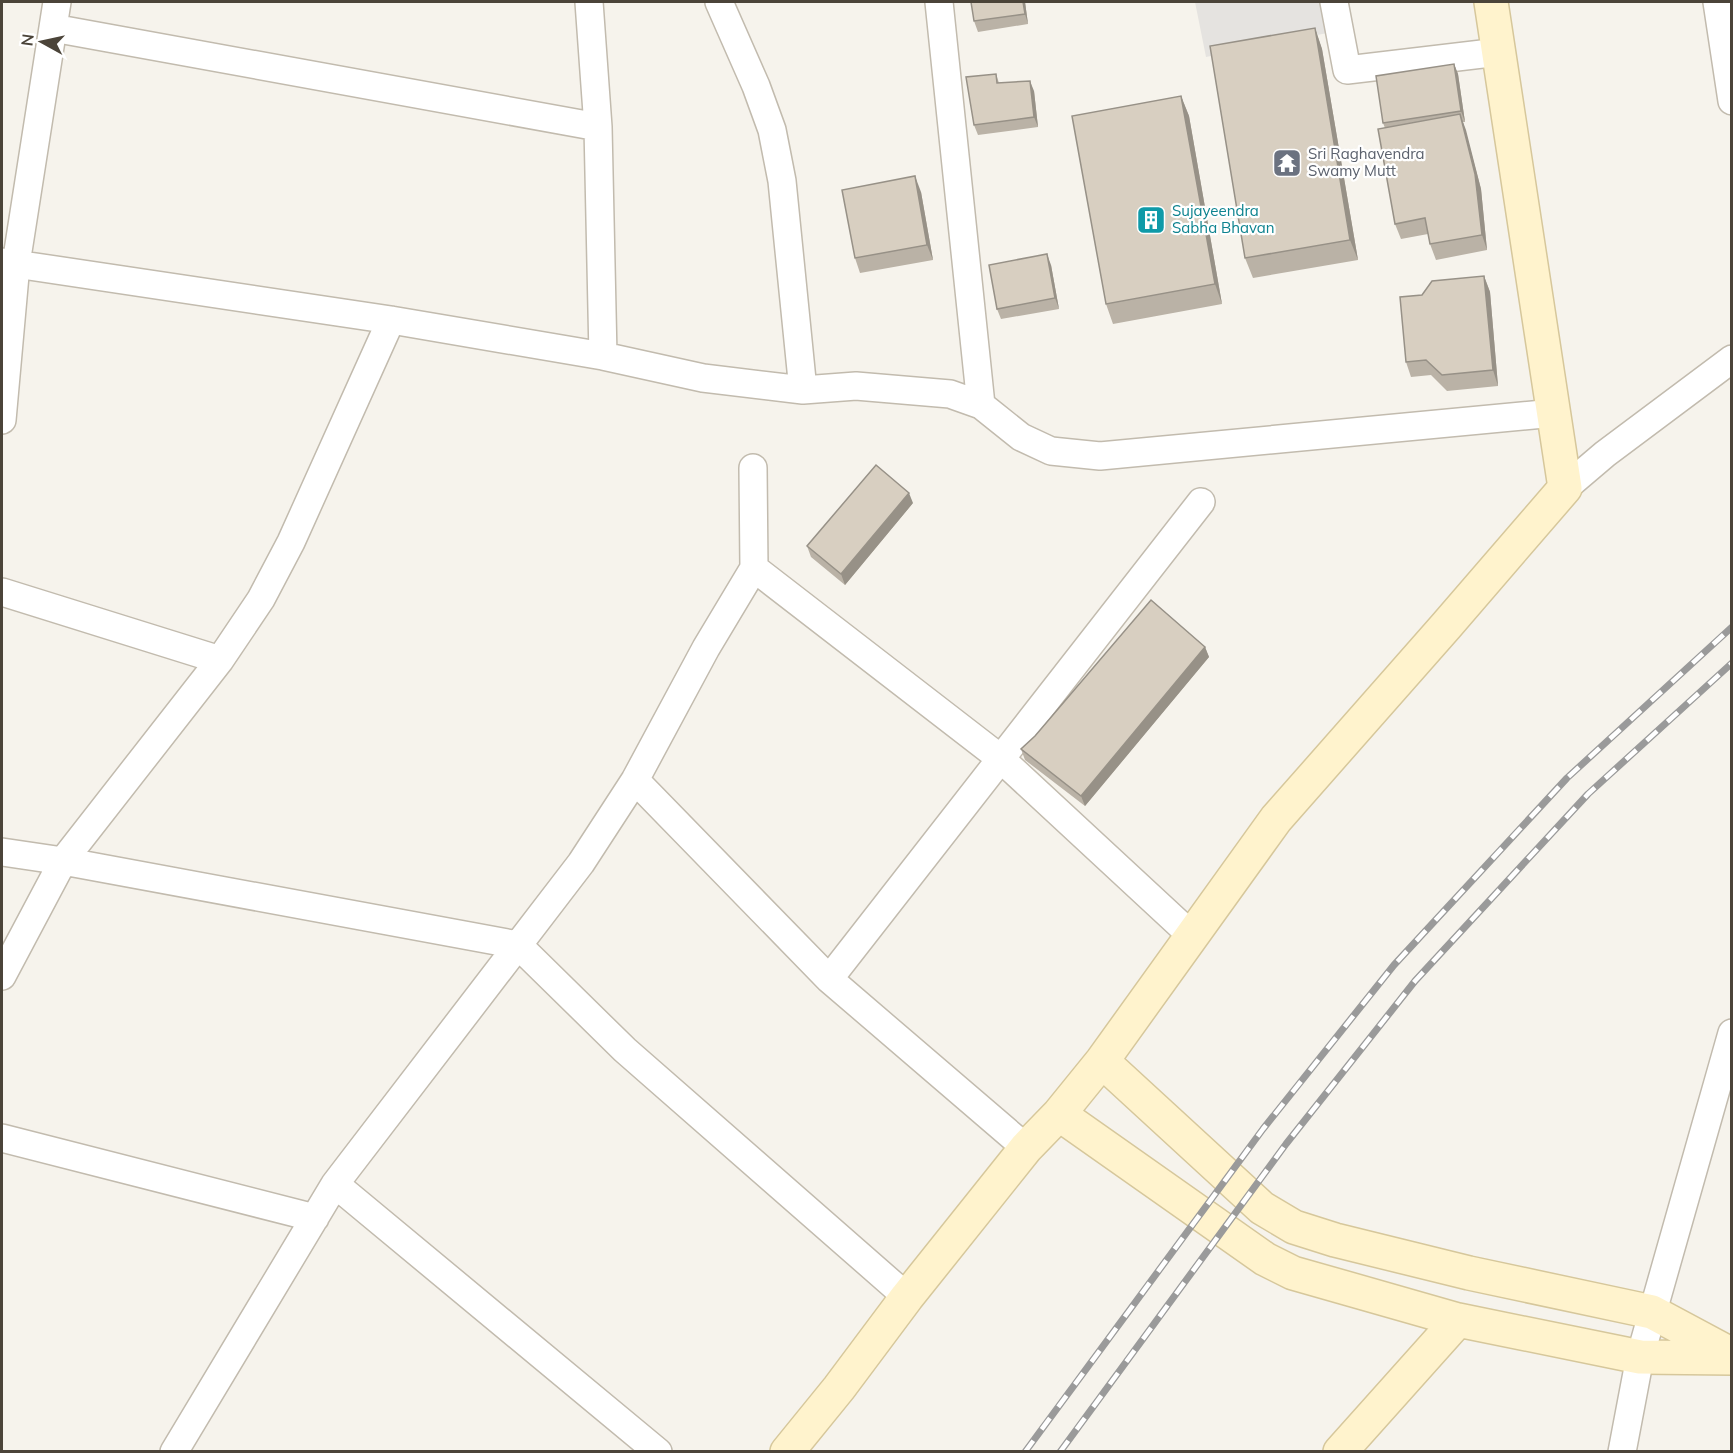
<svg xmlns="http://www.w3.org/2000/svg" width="1733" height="1453" font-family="Mulish,sans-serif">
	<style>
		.parking { fill: #e5e3e0 }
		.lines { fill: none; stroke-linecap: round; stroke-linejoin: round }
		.street-casing { stroke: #c2bbae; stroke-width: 30 }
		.secondary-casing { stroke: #d6c79b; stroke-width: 36 }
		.street { stroke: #fff; stroke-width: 27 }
		.secondary { stroke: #fff3cd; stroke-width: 33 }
		.rail-casing { stroke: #9a9a9a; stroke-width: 7 }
		.rail { stroke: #fff; stroke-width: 4.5; stroke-dasharray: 14; stroke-linecap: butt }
		.wall { fill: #bab2a6 }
		.shaded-wall { fill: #979187 }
		.building { fill: #d8cfc1; stroke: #979187; stroke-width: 1.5 }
		.labels { text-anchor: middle; stroke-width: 4.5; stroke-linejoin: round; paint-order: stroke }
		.worship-label { font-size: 15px; fill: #5b616d; stroke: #fff; text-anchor: start }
		.culture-label { font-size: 15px; fill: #0d838f; stroke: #fff; text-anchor: start }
	</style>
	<rect width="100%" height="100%" fill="#f6f3ec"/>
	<path class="parking" d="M1195,2H1348L1353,28L1206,57Z"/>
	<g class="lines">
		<g class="street-casing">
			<path id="street" d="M589,2L598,127L603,356
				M719,2L756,86L772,130L782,181L803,390
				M939,2L981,405
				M1334,2L1347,70L1499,52
				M1717,2L1732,101
				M53,28L598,127
				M2,262L391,320L603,356L703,378L803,390L856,386L950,394L981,405L1021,437L1051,451L1100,456L1554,413
				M2,420L16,264L57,2
				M1565,488L1605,454L1732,359
				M754,568L1000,758L1191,935
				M2,592L220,660
				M635,780L829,979L1026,1148
				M2,852L63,861L518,945L625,1050L907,1297
				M2,976L63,861L220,660L261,599L291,542L391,320
				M829,979L1201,502
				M2,1138L315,1218
				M335,1184L658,1452
				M174,1452L335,1184L581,863L635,780L706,648L754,568L753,468
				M1622,1452L1640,1357L1732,1033"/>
		</g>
		<g class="secondary-casing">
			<path id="secondary" d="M1102,1061L1262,1208L1294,1227L1335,1240L1469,1273L1652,1312L1732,1355
				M1059,1114L1265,1259L1293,1273L1458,1320L1640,1357L1732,1358
				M787,1452L839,1388L907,1297L1026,1148L1059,1114L1102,1061L1276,819L1446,626L1565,488L1491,2
				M1340,1452L1458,1320"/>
		</g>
		<use href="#street" class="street"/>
		<use href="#secondary" class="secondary"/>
		<g class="rail-casing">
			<path id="rail" d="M1025,1452L1263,1129L1394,965L1567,778L1732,627
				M1060,1452L1286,1144L1415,981L1588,794L1732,663"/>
		</g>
		<use href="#rail" class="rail"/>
	</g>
	<path class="wall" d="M971,2H1025L1028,24L978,32L974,21Z
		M1315,28L1322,49L1358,260L1253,278L1245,258Z
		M1454,64L1458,74L1465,122H1463L1481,189L1487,250L1436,260L1430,244L1428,234L1401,239L1395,224L1385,128L1383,123Z
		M996,74L999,83L1034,91L1038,127L978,135L974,125Z
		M1181,96L1189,116L1222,304L1113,324L1106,304Z
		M921,192L933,260L860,273L855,258Z
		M1051,265L1059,309L1001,319L997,309Z
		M1484,276L1490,292L1498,386L1447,391L1431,375L1411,377L1406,362L1422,295Z
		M913,503L845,585L811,557L807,546Z
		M1205,647L1209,657L1085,806L1025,760L1021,749Z"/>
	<path class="shaded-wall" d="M1023,2H1025L1028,24L1025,14Z
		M1315,28L1322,49L1358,260L1350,240Z
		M1454,64L1458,74L1465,122L1461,111Z
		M1030,81L1034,91L1038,127L1034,117Z
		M1181,96L1189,116L1222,304L1215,284Z
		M1460,114L1466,130L1481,189L1487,250L1482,235Z
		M915,176L921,192L933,260L927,245Z
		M1047,254L1051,265L1059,309L1055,298Z
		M1484,276L1490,292L1498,386L1493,370Z
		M909,493L913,503L845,585L841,574Z
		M1205,647L1209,657L1085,806L1081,796Z"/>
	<path class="building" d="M971,2H1023L1025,14L974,21Z
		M1315,28L1350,240L1245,258L1210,46Z
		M1454,64L1461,111L1383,123L1376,76Z
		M996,74L997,83L1030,81L1034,117L974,125L966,77Z
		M1181,96L1215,284L1106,304L1072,116Z
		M1460,114L1475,174L1482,235L1430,244L1425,218L1395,224L1378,129Z
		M915,176L927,245L855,258L842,190Z
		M1047,254L1055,298L997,309L989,265Z
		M1484,276L1493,370L1442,375L1426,360L1406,362L1400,297L1422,295L1432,281Z
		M876,465L909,493L841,574L807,546Z
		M1151,600L1205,647L1081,796L1021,749L1035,736Z"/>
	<defs>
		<g id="temple-square" transform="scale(1.5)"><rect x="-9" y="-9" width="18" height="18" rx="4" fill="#6b7280" stroke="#fff"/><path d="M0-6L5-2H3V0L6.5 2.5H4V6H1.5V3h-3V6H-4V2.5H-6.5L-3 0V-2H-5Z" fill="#fff"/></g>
		<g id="building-square" transform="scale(1.5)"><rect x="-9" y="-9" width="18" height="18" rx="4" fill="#0f9aa8" stroke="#fff"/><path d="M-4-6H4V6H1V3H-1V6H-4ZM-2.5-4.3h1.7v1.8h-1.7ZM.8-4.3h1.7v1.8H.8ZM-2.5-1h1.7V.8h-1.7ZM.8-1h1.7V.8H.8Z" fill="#fff"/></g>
	</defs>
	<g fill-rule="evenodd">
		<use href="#temple-square" x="1287" y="163"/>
		<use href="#building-square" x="1151" y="220"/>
	</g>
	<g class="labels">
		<g class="worship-label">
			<text x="1308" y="159">Sri Raghavendra<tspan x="1308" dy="17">Swamy Mutt</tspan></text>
		</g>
		<g class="culture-label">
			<text x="1172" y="216">Sujayeendra<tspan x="1172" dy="17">Sabha Bhavan</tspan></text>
		</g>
	</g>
	<rect width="1733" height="1453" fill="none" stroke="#4b4439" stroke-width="6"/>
	<g transform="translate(42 42) rotate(278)" stroke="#ffffff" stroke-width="4.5" paint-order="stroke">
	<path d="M0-4.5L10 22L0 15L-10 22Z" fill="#4b4439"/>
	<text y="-9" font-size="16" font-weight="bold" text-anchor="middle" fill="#4b4439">N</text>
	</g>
</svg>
